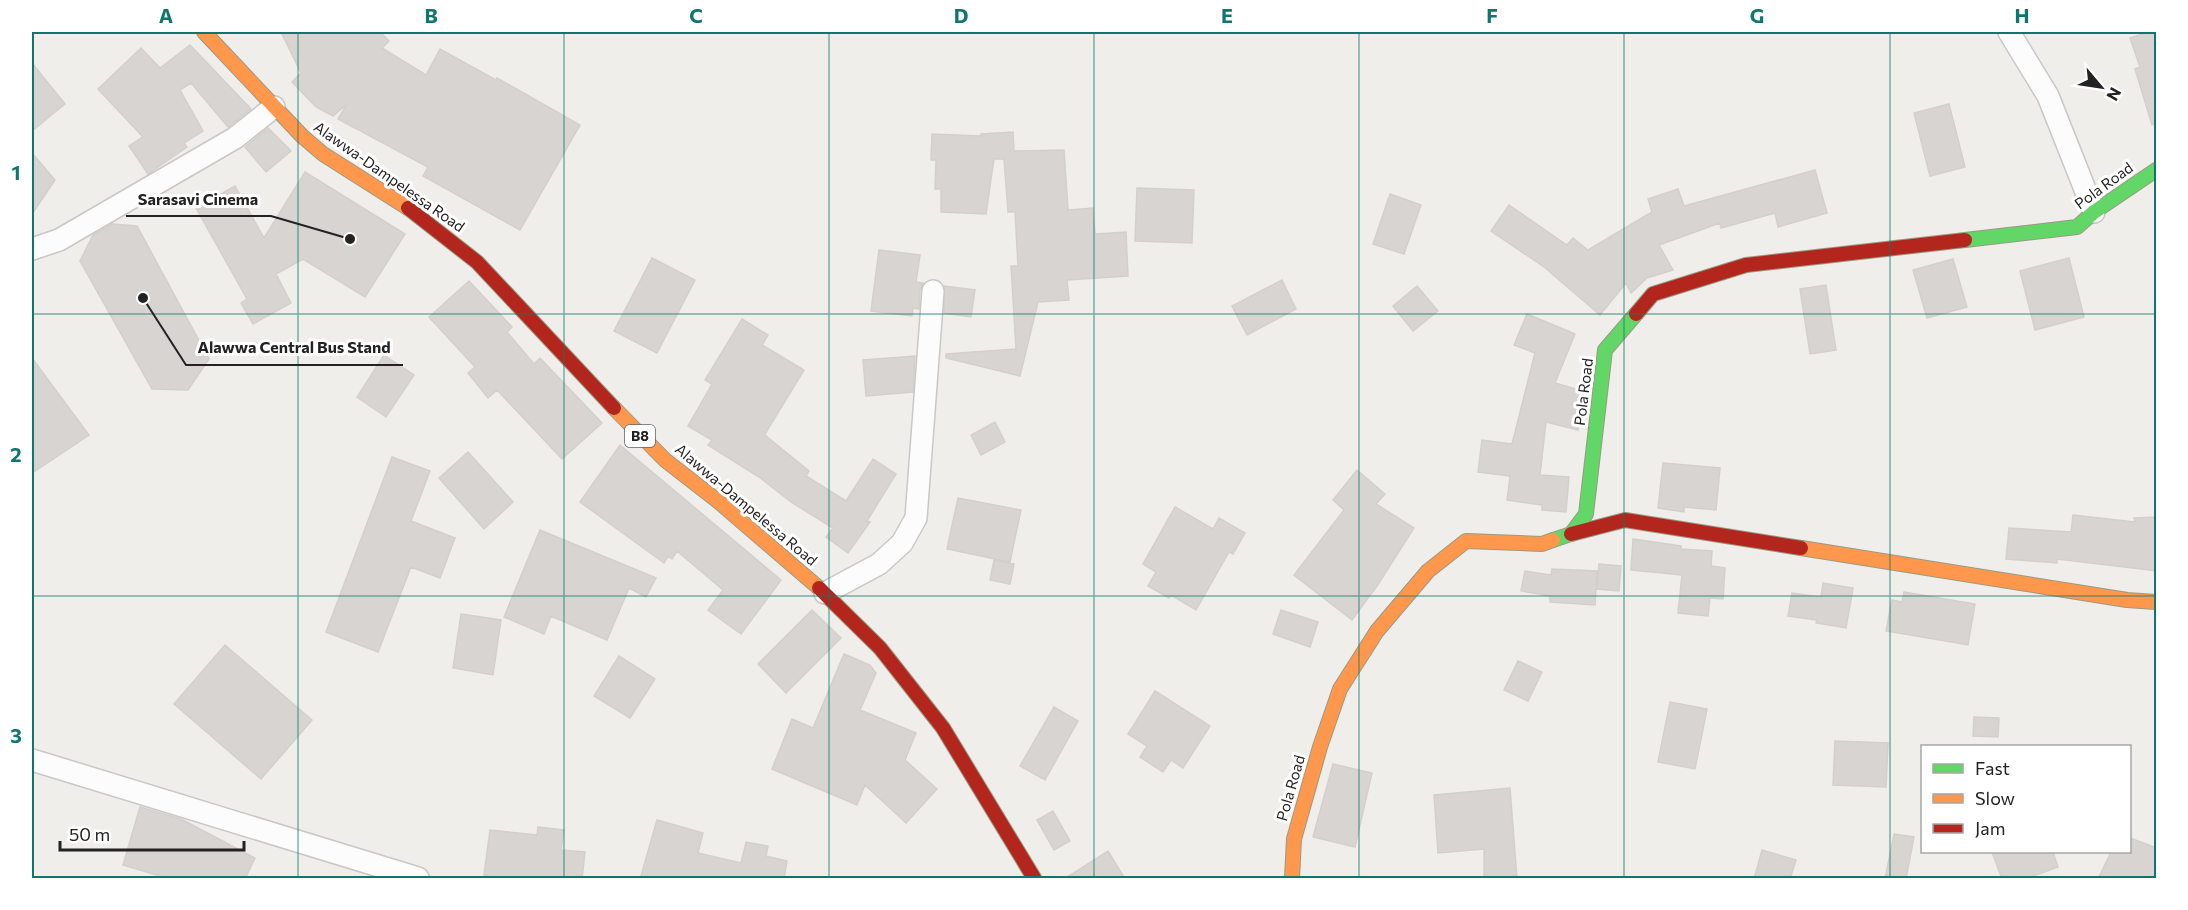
<svg xmlns="http://www.w3.org/2000/svg" width="2188" height="910" font-family="Commissioner,sans-serif">
	<style>
		.building { fill: #d7d4d2; stroke: #d3d0cc; stroke-width: 1.5 }
		.lines { fill: none; stroke-linecap: round; stroke-linejoin: round }
		.street-casing { stroke: #c9c8c7; stroke-width: 24 }
		.fast-casing { stroke: #999a82; stroke-width: 16 }
		.slow-casing { stroke: #999a82; stroke-width: 16 }
		.jam-casing { stroke: #999a82; stroke-width: 16 }
		.street { stroke: #fdfcfc; stroke-width: 21 }
		.fast { stroke: #63d668; stroke-width: 14 }
		.slow { stroke: #ff974d; stroke-width: 14 }
		.jam { stroke: #b3261e; stroke-width: 14 }
		.grid { fill: none; stroke: #0f766e; stroke-width: 1.5; stroke-opacity: 0.55 }
		.labels { text-anchor: middle; stroke-width: 6; stroke-linejoin: round; paint-order: stroke }
		.shield { fill: #fff; stroke: #646464; stroke-width: 1.5 }
		.shield-label { font-size: 14px; font-weight: bold; fill: #222 }
		.street-label { font-size: 15px; fill: #222; stroke: #fff }
		.leader { fill: none; stroke: #222; stroke-width: 2 }
		.callout-dot { fill: #222; stroke: #fff; stroke-width: 2 }
		.callout-label { font-size: 16px; text-anchor: middle; font-weight: bold; fill: #222; stroke: #fff; stroke-width: 6; stroke-linejoin: round; paint-order: stroke }
		.neatline { fill: none; stroke: #0f766e; stroke-width: 2 }
		.grid-label { font-size: 20px; text-anchor: middle; font-weight: bold; fill: #0f766e }
	</style>
	<rect width="100%" height="100%" fill="#f0eeeb"/>
	<path class="building" d="M281,32H380L389,41L382,48L426,75L440,49L496,80L497,78L580,125L520,230L423,176L428,167L338,119L347,104L333,116L316,107L292,82L301,73Z
		M2148,32H2157V124L2152,125L2135,69L2140,67L2130,38Z
		M190,45L251,109L228,127L191,83L180,90L203,131L184,143L187,147L148,174L129,146L143,137L98,89L141,48L160,68Z
		M32,63L65,104L32,131Z
		M1949,104L1965,167L1930,176L1914,113Z
		M268,128L291,151L266,172L245,147Z
		M1013,132L1014,151L1064,150L1068,210L1093,208L1095,234L1126,232L1128,276L1067,280L1069,300L1038,302L1020,376L946,358V354L1016,349L1011,266H1018L1015,212H1008L1004,159H994L986,214L941,212V189H935L936,160H931L932,134L981,136V134Z
		M32,153L55,180L32,214Z
		M1815,170L1827,213L1778,227L1775,213L1721,228L1720,223L1659,245L1673,270L1647,278L1631,293L1626,283L1600,315L1544,267L1491,231L1509,205L1567,245L1573,238L1588,250L1652,212L1648,199L1678,189L1684,206Z
		M305,172L405,234L365,297L303,259L276,274L291,303L253,324L241,303L247,299L196,208L235,186L264,238Z
		M1137,188L1194,190L1192,243L1135,241Z
		M1390,194L1421,205L1404,254L1373,244Z
		M112,224L137,226L209,359L188,390L152,389L80,261L93,235Z
		M879,250L920,255L916,282L923,283L920,290L919,309L913,308L912,316L871,311Z
		M652,258L695,280L657,353L614,331Z
		M2069,258L2084,317L2035,330L2020,271Z
		M1953,259L1967,307L1927,318L1913,270Z
		M1282,280L1296,309L1247,335L1232,306Z
		M469,281L512,327L507,332L534,364L540,358L602,423L562,459L497,390L488,398L468,373L475,367L429,317Z
		M1826,285L1836,350L1810,354L1800,289Z
		M944,286L975,290L971,317L944,313Z
		M1417,286L1438,311L1413,331L1393,306Z
		M1527,314L1575,334L1555,383L1583,391L1578,430L1546,422L1540,475L1569,477L1566,512L1542,510V505L1507,500L1510,476L1478,472L1482,440L1512,444L1535,353L1514,345Z
		M742,319L768,335L762,345L804,370L765,434L766,436L809,471L806,476L846,501L873,459L896,474L867,521L870,522L848,553L826,537L833,528L791,502L759,477L708,445L712,440L688,426L712,384L705,380Z
		M384,355L414,375L386,417L357,397Z
		M915,356L913,392L866,396L863,360Z
		M32,358L89,435L32,473Z
		M995,422L1005,442L981,455L971,435Z
		M620,445L781,580L741,634L708,610L723,590L677,551L672,559L668,556L664,563L580,502Z
		M468,452L513,502L484,529L439,478Z
		M392,457L430,471L411,521L455,538L440,578L411,567L378,652L326,632Z
		M1663,463L1720,468L1716,510L1684,507V512L1658,508Z
		M1357,470L1385,494L1376,504L1414,528L1377,586L1352,620L1294,575L1344,510L1333,500Z
		M958,498L1021,510L1010,562L947,549Z
		M1175,507L1213,529L1219,518L1245,533L1233,554L1229,552L1196,610L1171,595L1169,598L1148,586L1156,572L1143,564Z
		M2073,515L2135,522L2134,518L2157,517V571L2057,559V563L2006,559L2009,528L2071,532Z
		M540,530L656,578L646,597L629,588L607,640L551,616L544,634L504,617Z
		M1633,539L1681,546V549L1712,551L1711,566L1725,568L1723,599L1710,598L1708,616L1678,613L1682,575L1631,570Z
		M994,560L1014,564L1010,584L990,580Z
		M1599,564L1621,566L1619,591L1597,589Z
		M1552,569L1597,571L1595,605L1550,602V596L1521,591L1525,571L1551,575Z
		M1823,583L1853,588L1846,628L1816,623L1817,620L1788,616L1792,593L1821,597Z
		M1904,592L1975,604L1968,645L1886,631L1892,600L1902,602Z
		M812,610L841,638L786,693L758,664Z
		M1281,610L1318,622L1310,647L1273,634Z
		M461,614L501,620L493,675L453,668Z
		M225,645L312,720L261,779L174,704Z
		M844,654L870,665L876,673L860,710L916,733L905,760L937,789L906,823L865,785L857,805L772,769L792,719L813,728Z
		M619,656L655,679L630,718L594,696Z
		M1518,661L1542,672L1528,701L1504,690Z
		M1155,691L1210,726L1183,768L1171,760L1163,772L1140,757L1147,746L1128,734Z
		M1670,702L1707,709L1695,769L1658,762Z
		M1054,707L1078,721L1045,780L1020,766Z
		M1974,717L1999,718L1998,737L1973,736Z
		M1835,741L1888,743L1886,787L1833,785Z
		M1333,764L1372,773L1355,847L1313,837Z
		M1510,788L1517,879H1484V849L1438,853L1434,795Z
		M140,807L181,819L255,858L245,879H170L123,865Z
		M1053,811L1070,841L1054,850L1037,820Z
		M657,820L703,833L698,853L741,863L746,842L768,846L766,856L787,861L784,879H640Z
		M538,827L564,830L561,850L585,852L582,879H507L484,875L490,830L537,835Z
		M1894,834L1914,837L1906,879H1885Z
		M2130,838L2157,848V879H2098L2111,852H2130Z
		M1762,850L1796,860L1790,879H1754Z
		M1108,851L1125,879H1064Z
		M1992,852H2053L2058,867L2025,879H2002Z"/>
	<g class="lines">
		<g class="street-casing">
			<path id="street" d="M2009,32L2048,96L2094,212
				M32,249L59,240L235,138L274,107
				M825,593L879,564L902,543L916,518L933,291
				M32,760L418,878"/>
		</g>
		<g class="fast-casing">
			<path id="fast" d="M1965,240L2077,227L2094,212L2156,170
				M1553,540L1571,534L1586,514L1605,350L1636,314"/>
		</g>
		<g class="slow-casing">
			<path id="slow" d="M204,32L302,136L323,154L408,208
				M614,408L665,460L719,502L819,588
				M1801,548L2127,600L2156,602
				M1292,878L1294,839L1320,747L1340,689L1377,631L1428,571L1466,541L1542,544L1553,540"/>
		</g>
		<g class="jam-casing">
			<path id="jam" d="M408,208L477,262L614,408
				M1636,314L1653,294L1746,265L1965,240
				M1571,534L1625,520L1801,548
				M819,588L880,648L943,728L1034,878"/>
		</g>
		<use href="#street" class="street"/>
		<use href="#fast" class="fast"/>
		<use href="#slow" class="slow"/>
		<use href="#jam" class="jam"/>
	</g>
	<path class="grid" d="M298,32V878M564,32V878M829,32V878M1094,32V878M1359,32V878M1624,32V878M1890,32V878M32,314H2156M32,596H2156"/>
	<g class="labels">
		<rect class="shield" x="625" y="425" width="30" height="22" rx="4.5"/>
		<g class="shield-label">
			<text x="640" y="441">B8</text>
		</g>
		<g class="street-label">
			<text transform="translate(389 177) rotate(35)" y="5">Alawwa-Dampelessa Road</text>
			<text transform="translate(2104 186) rotate(-36)" y="5">Pola Road</text>
			<text transform="translate(1584 392) rotate(-83)" y="5">Pola Road</text>
			<text transform="translate(746 505) rotate(40)" y="5">Alawwa-Dampelessa Road</text>
			<text transform="translate(1291 788) rotate(-74)" y="5">Pola Road</text>
		</g>
	</g>
	<path class="leader" d="M350 239L271 216H126M143 298L186 365H403"/>
	<g class="callout-dot">
		<circle cx="350" cy="239" r="6"/>
		<circle cx="143" cy="298" r="6"/>
	</g>
	<g class="callout-label">
		<text x="198" y="205">Sarasavi Cinema</text>
		<text x="294" y="353">Alawwa Central Bus Stand</text>
	</g>
	<rect width="2188" height="910" fill="none" stroke="#ffffff" stroke-width="66"/>
	<rect x="1921" y="745" width="210" height="108" fill="#ffffff" stroke="#a7a7a7" stroke-width="1.5"/>
	<rect x="1933" y="764" width="30" height="9" fill="#63d668" stroke="#a7a7a7" stroke-width="1.5"/>
	<text x="1975" y="775" font-size="18" fill="#222222">Fast</text>
	<rect x="1933" y="794" width="30" height="9" fill="#ff974d" stroke="#a7a7a7" stroke-width="1.5"/>
	<text x="1975" y="805" font-size="18" fill="#222222">Slow</text>
	<rect x="1933" y="824" width="30" height="9" fill="#b3261e" stroke="#a7a7a7" stroke-width="1.5"/>
	<text x="1975" y="835" font-size="18" fill="#222222">Jam</text>
	<g transform="translate(2101 87) rotate(119)" stroke="#ffffff" stroke-width="4.5" paint-order="stroke">
	<path d="M0-4.5L10 22L0 15L-10 22Z" fill="#222222"/>
	<text y="-9" font-size="16" font-weight="bold" text-anchor="middle" fill="#222222">N</text>
	</g>
	<path d="M60 841v9h184v-9" fill="none" stroke="#222222" stroke-width="3"/>
	<text x="69" y="841" font-size="18" fill="#222222" stroke="#ffffff" stroke-width="4.5" paint-order="stroke">50 m</text>
	<rect x="33" y="33" width="2122" height="844" class="neatline"/>
	<g class="grid-label">
		<text x="166" y="23">A</text>
		<text x="431" y="23">B</text>
		<text x="696" y="23">C</text>
		<text x="961" y="23">D</text>
		<text x="1227" y="23">E</text>
		<text x="1492" y="23">F</text>
		<text x="1757" y="23">G</text>
		<text x="2022" y="23">H</text>
		<text x="16" y="180">1</text>
		<text x="16" y="462">2</text>
		<text x="16" y="743">3</text>
	</g>
</svg>
